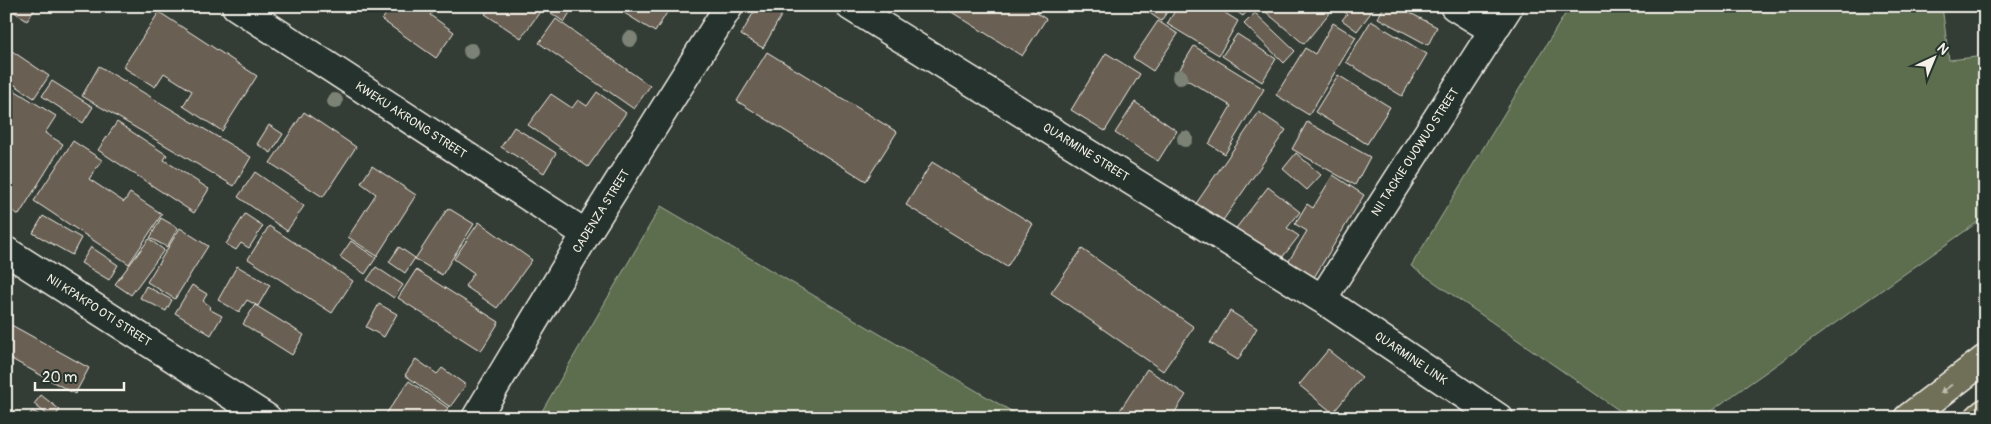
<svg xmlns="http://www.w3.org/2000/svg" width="1991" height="424" font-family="Pangolin,sans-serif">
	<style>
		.green { fill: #5d6e50; stroke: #a8b09c }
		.building { fill: #695e53; stroke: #f4f1e8 }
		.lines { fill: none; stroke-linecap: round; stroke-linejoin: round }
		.street-casing { stroke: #f4f1e8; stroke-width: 31 }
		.secondary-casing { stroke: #f4f1e8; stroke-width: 31 }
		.primary-casing { stroke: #f4f1e8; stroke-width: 31 }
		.street { stroke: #26332d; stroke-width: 28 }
		.secondary { stroke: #26332d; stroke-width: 28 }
		.primary { stroke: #706f59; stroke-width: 28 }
		.tree { fill: #7c8376 }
		.oneway { fill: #bfbdaf }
		.labels { text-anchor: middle; stroke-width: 4; stroke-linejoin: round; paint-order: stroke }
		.street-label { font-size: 12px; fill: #f4f1e8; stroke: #26332d }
	</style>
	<rect width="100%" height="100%" fill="#333c35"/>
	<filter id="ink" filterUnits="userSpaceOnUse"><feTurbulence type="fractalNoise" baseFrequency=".02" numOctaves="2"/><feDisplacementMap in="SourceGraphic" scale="10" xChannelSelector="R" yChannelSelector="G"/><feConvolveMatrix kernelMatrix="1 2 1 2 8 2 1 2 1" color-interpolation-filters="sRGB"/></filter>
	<g filter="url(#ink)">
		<path class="green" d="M1570,6H1942L1949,60L1985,56V217L1701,418H1630L1411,266Z
			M661,206L1023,418H538Z"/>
		<path class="building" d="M6,6H37L27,21Z
			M391,6H436L430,15L454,32L436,58L382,20Z
			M491,6H537L542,9L521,38L485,14Z
			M541,6H574L564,22Z
			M613,6H671L655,32Z
			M757,6L786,7L763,48L741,35Z
			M942,6H1026L1046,19L1022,56Z
			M1140,6H1171L1161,21Z
			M1178,6H1214L1238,21L1219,55L1167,24Z
			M1228,6H1252L1243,16Z
			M1262,6H1335L1304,44L1261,8Z
			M1343,6H1376L1357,31L1342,20L1347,14L1341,9Z
			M1384,6H1397L1437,27L1428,45L1378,18Z
			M1981,6H1985V29H1983Z
			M159,12L257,76L222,131L183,106L192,91L164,73L155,87L123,67Z
			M1255,13L1295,51L1284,63L1244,24Z
			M556,19L650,86L634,109L539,43Z
			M1158,21L1178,34L1153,71L1133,58Z
			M1371,21L1427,54L1402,96L1346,62Z
			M1333,23L1356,37L1309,115L1276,95L1305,48L1315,54Z
			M1237,34L1276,59L1262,82L1222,56Z
			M1194,46L1264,89L1225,154L1209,144L1231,106L1177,74Z
			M6,47L49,76L34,98L6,79Z
			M767,52L897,132L866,181L737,101Z
			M1106,53L1140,74L1105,131L1071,110Z
			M99,66L251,157L234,186L82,96Z
			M1338,75L1390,107L1367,144L1315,112Z
			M52,81L93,107L83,123L42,96Z
			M6,85L56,116L45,133L63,144L19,215L6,207Z
			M597,92L626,113L588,167L528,125L551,94L572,108L578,100L587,106Z
			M1135,102L1177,131L1158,161L1115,133Z
			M304,112L356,147L323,197L270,163Z
			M1259,112L1286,130L1219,226L1193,208Z
			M117,122L167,155L164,160L209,189L194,213L98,150Z
			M1307,122L1370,157L1355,185L1292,149Z
			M269,125L283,134L271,153L257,144Z
			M514,127L556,153L544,173L501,147Z
			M73,141L102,160L89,179L124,202L130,193L162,214L129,264L34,201Z
			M1296,153L1321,175L1307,190L1283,169Z
			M932,162L1033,224L1007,267L906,205Z
			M372,166L416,195L377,256L348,237L376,194L361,183Z
			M255,172L304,206L287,231L238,197Z
			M1333,175L1364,195L1313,279L1287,264L1307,231L1295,224L1307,204L1313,208Z
			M1268,187L1300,212L1287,228L1299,236L1281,259L1230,236Z
			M448,208L474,224L442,275L415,259Z
			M245,214L263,226L249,248L241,243L236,250L226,244Z
			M43,216L81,238L72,255L33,233Z
			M161,218L178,228L167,247L150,238Z
			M479,222L532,260L497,308L465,286L474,273L454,259Z
			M269,226L353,281L332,313L248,259Z
			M180,228L208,246L175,299L147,282Z
			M149,239L164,250L131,295L115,284Z
			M351,241L376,258L365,274L340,257Z
			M91,247L118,265L109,280L81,263Z
			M399,247L415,258L405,273L389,262Z
			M1082,249L1194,327L1163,371L1051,293Z
			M237,266L270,285L258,306L247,300L239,312L218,300Z
			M376,267L403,285L394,298L367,280Z
			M416,270L499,322L481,351L398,298Z
			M192,285L207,294L203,301L210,306L209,309L222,316L211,335L175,313Z
			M146,286L172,300L166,311L140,298Z
			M379,304L397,314L384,337L366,327Z
			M255,305L304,335L292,355L243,324Z
			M1230,311L1257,328L1238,360L1210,343Z
			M6,322L89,368L75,394L6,356Z
			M1328,350L1362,377L1333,413L1299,385Z
			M416,359L437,374L442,368L466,385L450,407L405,375Z
			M1147,369L1186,395L1171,418H1115Z
			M409,381L448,408L441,418H383Z
			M41,395L60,410L54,418H51L34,404Z
			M32,411L46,418H28Z"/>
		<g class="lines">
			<g class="street-casing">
				<path id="street" d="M236,6L586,234
					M850,6L1322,299L1499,418
					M1454,6L1493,30
					M1322,299L1509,6
					M476,418L586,234L729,6"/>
			</g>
			<g class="secondary-casing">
				<path id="secondary" d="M6,251L267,418"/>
			</g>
			<g class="primary-casing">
				<path id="primary" d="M1908,418L1985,359
					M1979,418L1985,413"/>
			</g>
			<use href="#street" class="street"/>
			<use href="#secondary" class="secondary"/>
			<use href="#primary" class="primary"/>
		</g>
		<g class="tree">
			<circle cx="630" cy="39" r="8"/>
			<circle cx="471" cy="51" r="8"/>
			<circle cx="1180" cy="77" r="8"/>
			<circle cx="335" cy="101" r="8"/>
			<circle cx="1185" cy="139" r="8"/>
		</g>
		<defs><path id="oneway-solid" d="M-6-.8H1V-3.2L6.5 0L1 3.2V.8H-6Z" transform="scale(1.25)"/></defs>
		<use class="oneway" href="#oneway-solid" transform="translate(1946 389) rotate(143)"/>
	</g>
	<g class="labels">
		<g class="street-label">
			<text transform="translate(411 120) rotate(33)" y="4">KWEKU AKRONG STREET</text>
			<text transform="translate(1086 152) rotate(32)" y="4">QUARMINE STREET</text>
			<text transform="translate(1415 152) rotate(-57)" y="4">NII TACKIE OUOWUO STREET</text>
			<text transform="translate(601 211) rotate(-58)" y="4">CADENZA STREET</text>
			<text transform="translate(99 310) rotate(33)" y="4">NII KPAKPO OTI STREET</text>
			<text transform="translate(1411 358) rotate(34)" y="4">QUARMINE LINK</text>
		</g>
	</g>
	<rect width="1991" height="424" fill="none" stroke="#26332d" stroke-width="25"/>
	<rect x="12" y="12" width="1966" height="399" fill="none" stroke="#f4f1e8" stroke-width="2" filter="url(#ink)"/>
	<g transform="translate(1934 58) rotate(44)" stroke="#26332d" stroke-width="4" paint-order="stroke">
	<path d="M0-4L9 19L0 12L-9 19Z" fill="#f4f1e8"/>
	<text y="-8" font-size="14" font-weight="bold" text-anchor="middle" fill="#f4f1e8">N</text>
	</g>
	<path d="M35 382v8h89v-8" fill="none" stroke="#f4f1e8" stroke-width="2.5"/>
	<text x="42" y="382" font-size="15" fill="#f4f1e8" stroke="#26332d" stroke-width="4" paint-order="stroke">20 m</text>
</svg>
